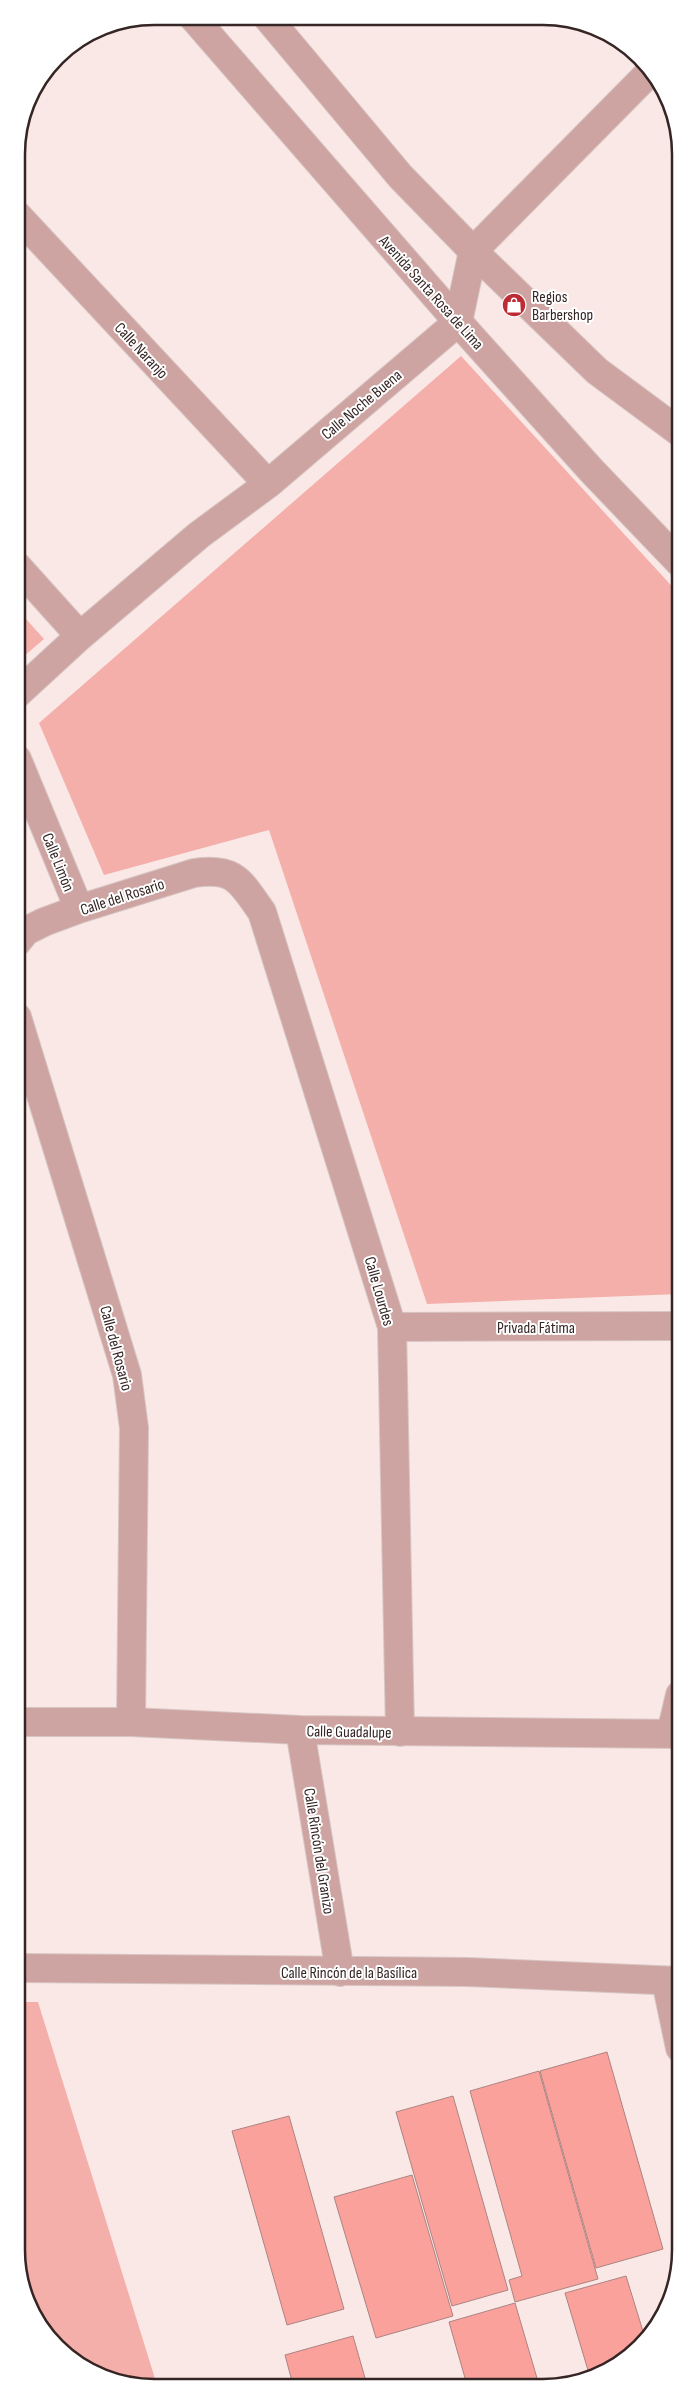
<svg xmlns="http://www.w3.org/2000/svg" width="697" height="2404" font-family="'Sofia Sans Condensed',sans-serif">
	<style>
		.green { fill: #f4afaa }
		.building { fill: #fba19c; stroke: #ab8481 }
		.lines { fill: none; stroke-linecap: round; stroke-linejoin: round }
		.minor-casing { stroke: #d7c5c3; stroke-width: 30 }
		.tertiary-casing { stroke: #d7c5c3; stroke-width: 30 }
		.minor { stroke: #cda4a1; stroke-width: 28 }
		.tertiary { stroke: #cda4a1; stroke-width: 28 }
		.labels { text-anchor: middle; stroke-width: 4; stroke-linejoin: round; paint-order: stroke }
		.street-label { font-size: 16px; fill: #352524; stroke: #fff }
		.poi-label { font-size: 16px; fill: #352524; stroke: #fff; text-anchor: start }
		.rim { fill: none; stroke: #352524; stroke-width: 2.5 }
	</style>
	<rect width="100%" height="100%" fill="#fae8e6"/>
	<path class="green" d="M461,356L679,594V1294L427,1304L269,830L104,875L39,723Z
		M17,609L44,639L17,662Z
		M19,2002H38L157,2385H128L57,2347L19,2276Z"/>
	<path class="building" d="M607,2052L663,2249L596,2268L540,2071Z
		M539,2071L598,2279L515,2302L509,2280L522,2276L470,2091Z
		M453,2096L508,2290L452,2306L396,2112Z
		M289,2116L344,2309L287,2325L232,2131Z
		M412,2175L453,2316L376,2338L334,2197Z
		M626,2276L646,2341L611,2369L590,2377L565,2293Z
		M515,2303L539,2385H467L449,2322Z
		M353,2336L367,2385H293L285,2355Z"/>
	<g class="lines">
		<g class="minor-casing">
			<path id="minor" d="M17,215L268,484
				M17,566L80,636
				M17,694L80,636L199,535L268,484L458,322L473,251L649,73
				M17,759L79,909
				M17,942L26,931L44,922L79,909L194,873C235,867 240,881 262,912L392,1327L400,1732
				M17,1017L127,1375L134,1428L131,1722
				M392,1327L679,1326
				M18,1722H131L300,1730L680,1734
				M300,1730L340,1972
				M671,1733L680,1695
				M19,1968L467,1972L680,1981
				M666,1981L680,2048"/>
		</g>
		<g class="tertiary-casing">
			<path id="tertiary" d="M192,16L458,322L591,470L679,562
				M267,17L400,176L473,251L597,371L678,431"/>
		</g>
		<use href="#minor" class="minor"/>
		<use href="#tertiary" class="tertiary"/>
	</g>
	<defs>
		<g id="shop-disc" transform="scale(1.25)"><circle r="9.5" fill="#bd2c35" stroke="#fff"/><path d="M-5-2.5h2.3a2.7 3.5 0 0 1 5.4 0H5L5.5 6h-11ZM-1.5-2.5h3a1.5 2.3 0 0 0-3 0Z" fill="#fff"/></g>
	</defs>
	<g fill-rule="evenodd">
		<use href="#shop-disc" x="514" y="305"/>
	</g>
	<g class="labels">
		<g class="street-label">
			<text transform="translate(432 292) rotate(48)" y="6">Avenida Santa Rosa de Lima</text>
			<text transform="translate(142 350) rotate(47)" y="6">Calle Naranjo</text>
			<text transform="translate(361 404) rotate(-40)" y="6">Calle Noche Buena</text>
			<text transform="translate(59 862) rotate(68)" y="6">Calle Limón</text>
			<text transform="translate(122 896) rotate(-18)" y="6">Calle del Rosario</text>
			<text transform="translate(380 1291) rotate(74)" y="6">Calle Lourdes</text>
			<text x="536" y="1333">Privada Fátima</text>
			<text transform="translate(117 1348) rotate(75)" y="6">Calle del Rosario</text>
			<text transform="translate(349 1731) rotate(1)" y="6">Calle Guadalupe</text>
			<text transform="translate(320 1851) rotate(81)" y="6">Calle Rincón del Granizo</text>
			<text x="349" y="1978">Calle Rincón de la Basílica</text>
		</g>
		<g class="poi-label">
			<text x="532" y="302">Regios<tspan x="532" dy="18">Barbershop</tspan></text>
		</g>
	</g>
	<path d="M0 0H697V2404H0ZM154 25H543A129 129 0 0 1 672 154V2250A129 129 0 0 1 543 2379H154A129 129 0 0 1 25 2250V154A129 129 0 0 1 154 25Z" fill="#fff" fill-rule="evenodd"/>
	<path class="rim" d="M154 25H543A129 129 0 0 1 672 154V2250A129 129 0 0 1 543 2379H154A129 129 0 0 1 25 2250V154A129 129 0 0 1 154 25Z"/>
</svg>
